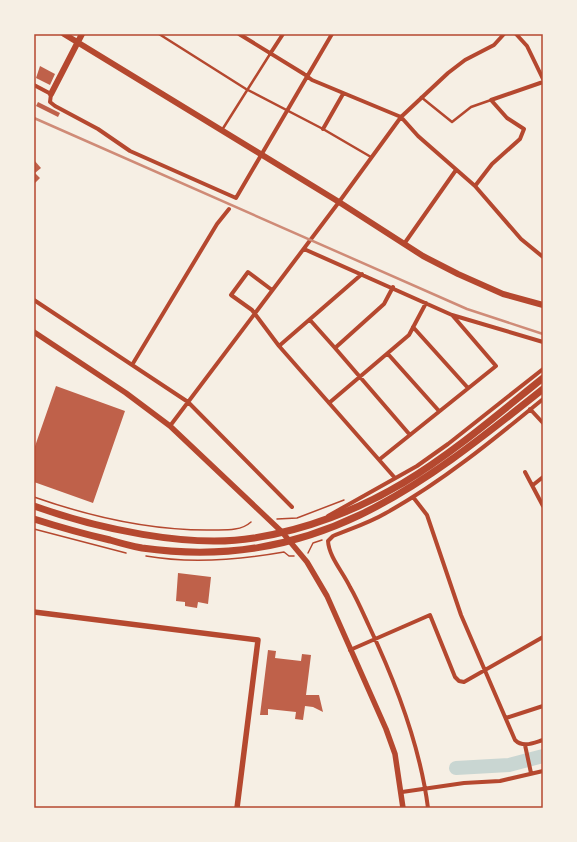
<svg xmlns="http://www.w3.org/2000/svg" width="577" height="842" font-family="Helvetica,sans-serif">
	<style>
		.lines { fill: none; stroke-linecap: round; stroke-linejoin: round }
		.river { stroke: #c9d6d2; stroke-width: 14 }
		.building { fill: #bf614a }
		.path { stroke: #b5482f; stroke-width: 1.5 }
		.service { stroke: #b5482f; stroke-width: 2.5 }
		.minor { stroke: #b5482f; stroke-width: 4 }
		.tertiary { stroke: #b5482f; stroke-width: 5.5 }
		.secondary { stroke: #b5482f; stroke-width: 6 }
		.primary { stroke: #b5482f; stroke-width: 7 }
		.rail { stroke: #cf8b77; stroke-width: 2.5 }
		.neatline { fill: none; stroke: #b5482f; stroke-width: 1.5 }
	</style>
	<rect width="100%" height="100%" fill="#f6efe4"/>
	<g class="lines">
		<path class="river" d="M456,768L509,765L543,756"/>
	</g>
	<path class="building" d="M40,66L55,74L50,85L36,78Z
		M38,102L60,113L58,117L36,106Z
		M34,160L41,168L35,173L40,178L34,184Z
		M56,386L125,411L93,503L34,482V449Z
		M178,573L211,577L208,604L198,602L197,608L185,606V602L176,601Z
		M268,650L276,651L275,658L301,661L302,654L311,655L306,695H319L323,712L313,707L305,706L303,720L295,719L296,712L268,709V715H260Z"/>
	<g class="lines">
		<path class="path" d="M34,497C91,517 152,531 213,530C226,530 241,531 251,522
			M277,519L297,518L344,500
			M34,529L126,553
			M308,553L313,543L322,540
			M146,556C192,564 238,560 284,552L289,556H294"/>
		<path class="service" d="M159,34L246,89L323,129L371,157
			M421,97L452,122L471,107L491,100
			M222,130L270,54"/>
		<path class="minor" d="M239,34L304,74L312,80L401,117L418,136L475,186L521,239L543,257
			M516,34L527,46L543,79
			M270,54L283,34
			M34,85L51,94L50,102L55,106L98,129L130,151L236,198L332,34
			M323,129L343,94
			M475,186L492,164L520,139L524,129L507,118L491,100L543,82
			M404,244L456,170
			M304,249L452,315L543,342
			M393,287L384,304L335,348L410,435
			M272,290L248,272L231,295L252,310L279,346L395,478
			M34,300L188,402L292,507
			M310,320L335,348
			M413,327L468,388
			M279,346L362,274
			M388,354L439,411
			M132,365L217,224L229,209
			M329,403L409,335L426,303
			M530,409L543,423
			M170,426L339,202L401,117L448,73L465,60L494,45L504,34
			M380,459L496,366L453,316
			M525,472L543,506
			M533,485L543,477
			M413,497L427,515L461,615L515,740C523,748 533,743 543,740
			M328,516L417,466L448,444L543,369
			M350,650L430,615L455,677L459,681L464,682L543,637
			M506,718L543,706
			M525,745L531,773
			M402,792L464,783L500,781L543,771
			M428,808C420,745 396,683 369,626C363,613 357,599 350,587C343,572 329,557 328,541L333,536C350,529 369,523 386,513C442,482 493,440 543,399"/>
		<path class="tertiary" d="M34,332L126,393L170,426L282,532L307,562L327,596L386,729L395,754L403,808
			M34,612L258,640L237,808"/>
		<path class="secondary" d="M64,34L339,202L423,256L458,274L503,294L543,305
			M51,94L82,34"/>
		<path class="primary" d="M34,506C95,528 189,549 254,538C305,530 358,510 403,483C453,453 498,414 543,378
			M34,519C59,527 84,534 110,540C120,543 131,546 142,548C313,572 418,489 543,389"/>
		<path class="rail" d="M34,118L467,309L543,334"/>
	</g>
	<rect width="577" height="842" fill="none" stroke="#f6efe4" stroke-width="70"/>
	<rect x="35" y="35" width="507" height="772" class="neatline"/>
</svg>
